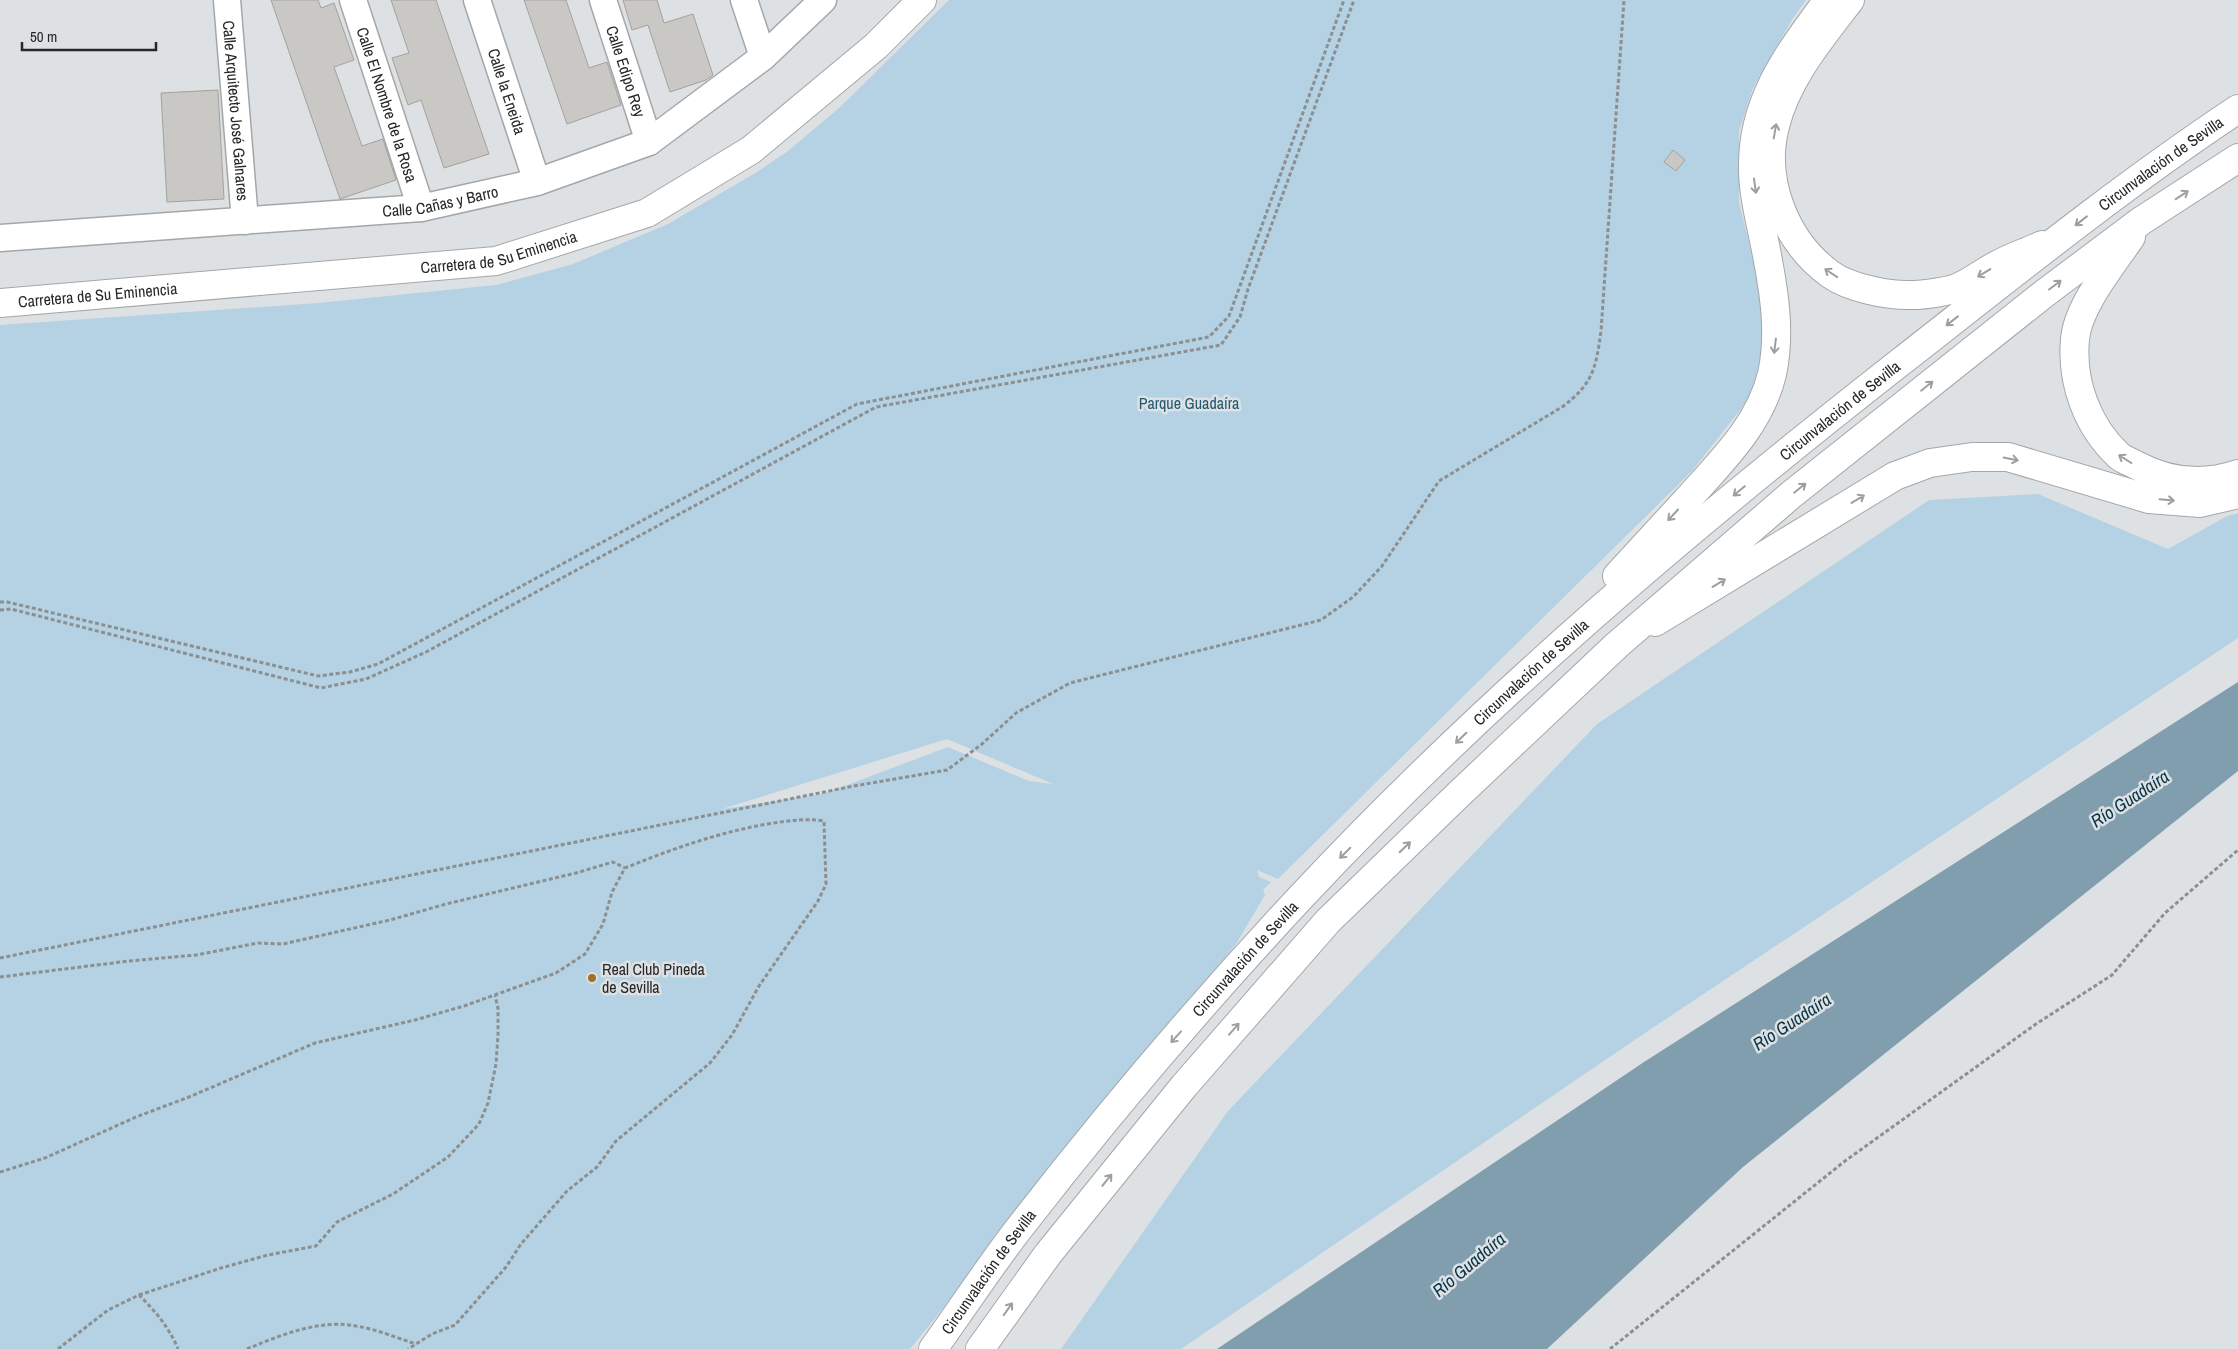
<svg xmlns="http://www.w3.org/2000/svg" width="2238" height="1349" font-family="'Archivo Narrow',sans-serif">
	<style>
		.green { fill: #b4d2e3; fill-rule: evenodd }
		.water { fill: #809eae }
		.building { fill: #cac8c5; stroke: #a3a19e }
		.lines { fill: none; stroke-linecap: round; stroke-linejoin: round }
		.minor-casing { stroke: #a4a7a9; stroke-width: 29 }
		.major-casing { stroke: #a4a7a9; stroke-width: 30 }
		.highway-casing { stroke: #a4a7a9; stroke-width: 30 }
		.path { stroke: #8c8f90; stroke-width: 3; stroke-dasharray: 4 2.5; stroke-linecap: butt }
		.minor { stroke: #fff; stroke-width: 26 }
		.major { stroke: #fff; stroke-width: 28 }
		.highway { stroke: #fff; stroke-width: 28 }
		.oneway { stroke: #9d9e9e }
		.poi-dot { fill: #a07224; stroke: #dee1e3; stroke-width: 2 }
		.labels { text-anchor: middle; stroke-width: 5; stroke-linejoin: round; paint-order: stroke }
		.street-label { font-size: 16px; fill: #262828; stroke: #dee1e3 }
		.park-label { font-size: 16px; fill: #225972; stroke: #dee1e3 }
		.poi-label { font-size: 16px; fill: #262828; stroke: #dee1e3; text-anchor: start }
		.water-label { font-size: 18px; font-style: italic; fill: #063345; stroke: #dee1e3 }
	</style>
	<rect width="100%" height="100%" fill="#dee1e3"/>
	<path class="green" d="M949,0H1806L1793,18L1753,88L1739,131V203L1757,274L1765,337L1751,396L1692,471L1278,879L1257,870L1259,877L1271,882L1263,890L1265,895L1236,944L910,1349H0V325L318,303L496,285L573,264L668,224L757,172L788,151L839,108ZM947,739L1053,784L1029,781L948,747L823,794L722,809Z
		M2038,494L2168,549L2227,516L2238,513V638L1639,1037L1181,1349H1061L1228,1111L1597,724L1929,500Z"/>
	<path class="water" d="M2238,682V771L1743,1167L1547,1349H1217L1644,1062Z"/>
	<path class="building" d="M271,0H318L321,8L334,3L354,60L334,67L362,146L383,139L396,180L340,199Z
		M391,0H436L489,154L444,168L421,100L408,105L392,58L409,53Z
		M524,0H566L589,68L607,62L621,105L567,124Z
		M623,0H657L664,23L693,14L713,75L706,80L670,92L648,25L632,30Z
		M218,90L224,199L167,202L161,93Z
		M1673,150L1685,160L1676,171L1664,162Z"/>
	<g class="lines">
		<g class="minor-casing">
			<g id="minor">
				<path id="s1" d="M227,0L245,221"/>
				<path id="s2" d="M353,0L421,208"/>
				<path id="s3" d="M477,0L537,182"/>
				<path id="s4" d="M603,0L649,142"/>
				<path d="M744,0L763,57"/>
				<path id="s5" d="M0,238L421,208L537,182L649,142L763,57L823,0"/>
			</g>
		</g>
		<g class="major-casing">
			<g id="major">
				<path d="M1850,0C1820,39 1787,78 1775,126C1761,180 1785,241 1830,274C1849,288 1889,296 1913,295C1925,295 1952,291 1961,286C1974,280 1985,271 1997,265C2011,257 2028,252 2042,245"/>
				<path id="s6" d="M0,303L496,261L647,213L751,150L876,46L922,0"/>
				<path d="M1655,622L1895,476L1930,463L1972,457H2008L2149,499L2200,503L2238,494"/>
			</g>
		</g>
		<g class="highway-casing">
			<g id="highway">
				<path d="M2131,237C2112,265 2078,306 2075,339C2071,382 2087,426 2119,456C2124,460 2131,462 2136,465C2168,482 2203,486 2238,474"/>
				<path d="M1617,576C1640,551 1663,526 1686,501C1720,463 1760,425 1772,374C1781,333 1774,291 1766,250C1761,224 1753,195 1753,168C1752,99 1790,52 1828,0"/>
				<path id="s7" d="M933,1349C961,1310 988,1269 1017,1231C1106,1116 1201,1004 1300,898C1484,701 1691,526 1903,360C2013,274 2122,186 2238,109"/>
				<path d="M980,1349L1048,1254L1184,1086L1328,921L1458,795L1617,645L1792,494L2045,293L2141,221L2238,158"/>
			</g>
		</g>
		<path class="path" d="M0,602H7L318,676L350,672L378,664L857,404L1209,337L1229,316L1344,0
			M0,610L11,609L321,688L366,679L426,652L876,407L1221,345L1240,317L1248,289L1354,0
			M0,958L854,786L947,770L982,744L1016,713L1070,683L1321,620L1353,597L1382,566L1439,481L1562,407C1593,384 1596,368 1601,331L1624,0
			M0,977L129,961L196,955L258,943L283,944L390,920L446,904L576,873L613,862L625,868
			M0,1172L45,1158L136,1117L189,1097L315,1043L415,1020L464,1006L556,973L585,954L603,924L612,892L625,868C672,849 717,833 767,824C788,821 803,818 824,821L826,884L818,901L759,986L732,1035L710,1063L616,1141L597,1167L567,1191L521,1244L506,1267L455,1325L432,1334L408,1349
			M139,1295L221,1268L268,1255L316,1246L337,1222L393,1194L448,1157L479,1124L488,1103L496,1064L498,1035V1008L495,996
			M58,1349L108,1310L139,1295C155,1311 169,1327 178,1349
			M247,1349C281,1335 319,1319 356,1326C376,1329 397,1338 416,1344
			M1610,1349L1845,1161L2036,1024L2112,975L2165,913L2238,850"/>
		<use href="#minor" class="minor"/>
		<use href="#major" class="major"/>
		<use href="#highway" class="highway"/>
	</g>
	<defs><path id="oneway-shaft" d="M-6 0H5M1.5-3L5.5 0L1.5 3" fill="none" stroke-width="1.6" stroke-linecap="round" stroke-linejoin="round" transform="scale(1.25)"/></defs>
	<g class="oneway">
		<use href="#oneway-shaft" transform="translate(1775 131) rotate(-80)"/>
		<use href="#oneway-shaft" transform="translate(1755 186) rotate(82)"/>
		<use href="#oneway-shaft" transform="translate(2182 195) rotate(-33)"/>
		<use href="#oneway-shaft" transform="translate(2081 221) rotate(142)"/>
		<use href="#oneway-shaft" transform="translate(1831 273) rotate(-146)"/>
		<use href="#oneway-shaft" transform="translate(1984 273) rotate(149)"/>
		<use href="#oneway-shaft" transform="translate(2055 285) rotate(-37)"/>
		<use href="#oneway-shaft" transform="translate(1952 321) rotate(142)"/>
		<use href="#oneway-shaft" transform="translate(1775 346) rotate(97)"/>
		<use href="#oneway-shaft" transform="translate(1927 386) rotate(-39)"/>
		<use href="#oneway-shaft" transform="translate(2011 459) rotate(11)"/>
		<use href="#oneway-shaft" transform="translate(2125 459) rotate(-148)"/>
		<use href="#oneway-shaft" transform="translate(1800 488) rotate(-39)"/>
		<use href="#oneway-shaft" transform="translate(1739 491) rotate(140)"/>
		<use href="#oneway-shaft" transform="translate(1858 499) rotate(-31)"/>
		<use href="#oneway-shaft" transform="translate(2167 500) rotate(5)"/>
		<use href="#oneway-shaft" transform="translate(1673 515) rotate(133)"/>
		<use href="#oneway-shaft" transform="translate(1719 583) rotate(-31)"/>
		<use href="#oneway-shaft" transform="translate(1461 738) rotate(136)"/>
		<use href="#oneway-shaft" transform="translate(1405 847) rotate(-44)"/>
		<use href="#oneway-shaft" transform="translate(1345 853) rotate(135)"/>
		<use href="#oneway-shaft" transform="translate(1234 1029) rotate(-49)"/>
		<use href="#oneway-shaft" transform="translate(1176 1037) rotate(132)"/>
		<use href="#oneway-shaft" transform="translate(1107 1180) rotate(-51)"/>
		<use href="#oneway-shaft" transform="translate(1008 1309) rotate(-55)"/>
	</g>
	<circle class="poi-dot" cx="592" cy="978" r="5"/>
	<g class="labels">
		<g class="street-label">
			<text dy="6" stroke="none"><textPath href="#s4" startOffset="75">Calle Edipo Rey</textPath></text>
			<text dy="6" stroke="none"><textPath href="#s3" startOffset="96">Calle la Eneida</textPath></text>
			<text dy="6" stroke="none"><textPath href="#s2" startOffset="110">Calle El Nombre de la Rosa</textPath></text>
			<text dy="6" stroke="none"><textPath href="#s1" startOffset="111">Calle Arquitecto José Galnares</textPath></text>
			<text dy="6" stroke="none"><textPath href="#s7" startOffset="1715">Circunvalación de Sevilla</textPath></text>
			<text dy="6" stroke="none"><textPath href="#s5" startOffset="442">Calle Cañas y Barro</textPath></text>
			<text dy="6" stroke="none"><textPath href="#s6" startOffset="502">Carretera de Su Eminencia</textPath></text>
			<text dy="6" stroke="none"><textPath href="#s6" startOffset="98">Carretera de Su Eminencia</textPath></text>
			<text dy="6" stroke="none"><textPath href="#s7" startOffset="1310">Circunvalación de Sevilla</textPath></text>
			<text dy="6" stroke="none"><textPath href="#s7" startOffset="905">Circunvalación de Sevilla</textPath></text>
			<text dy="6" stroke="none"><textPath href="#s7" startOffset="500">Circunvalación de Sevilla</textPath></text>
			<text dy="6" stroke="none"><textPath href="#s7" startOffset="95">Circunvalación de Sevilla</textPath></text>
		</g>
		<g class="park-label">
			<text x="1189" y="409">Parque Guadaíra</text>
		</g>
		<g class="poi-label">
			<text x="602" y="975">Real Club Pineda<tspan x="602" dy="18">de Sevilla</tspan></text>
		</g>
		<g class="water-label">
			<text transform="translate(2130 799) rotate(-33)" y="6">Río Guadaíra</text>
			<text transform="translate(1792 1022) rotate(-33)" y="6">Río Guadaíra</text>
			<text transform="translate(1469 1265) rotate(-40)" y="6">Río Guadaíra</text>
		</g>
	</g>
	<path d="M22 42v8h134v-8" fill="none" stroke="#262828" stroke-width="2.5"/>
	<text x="30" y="42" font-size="15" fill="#262828" stroke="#dee1e3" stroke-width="4" paint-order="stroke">50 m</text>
</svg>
